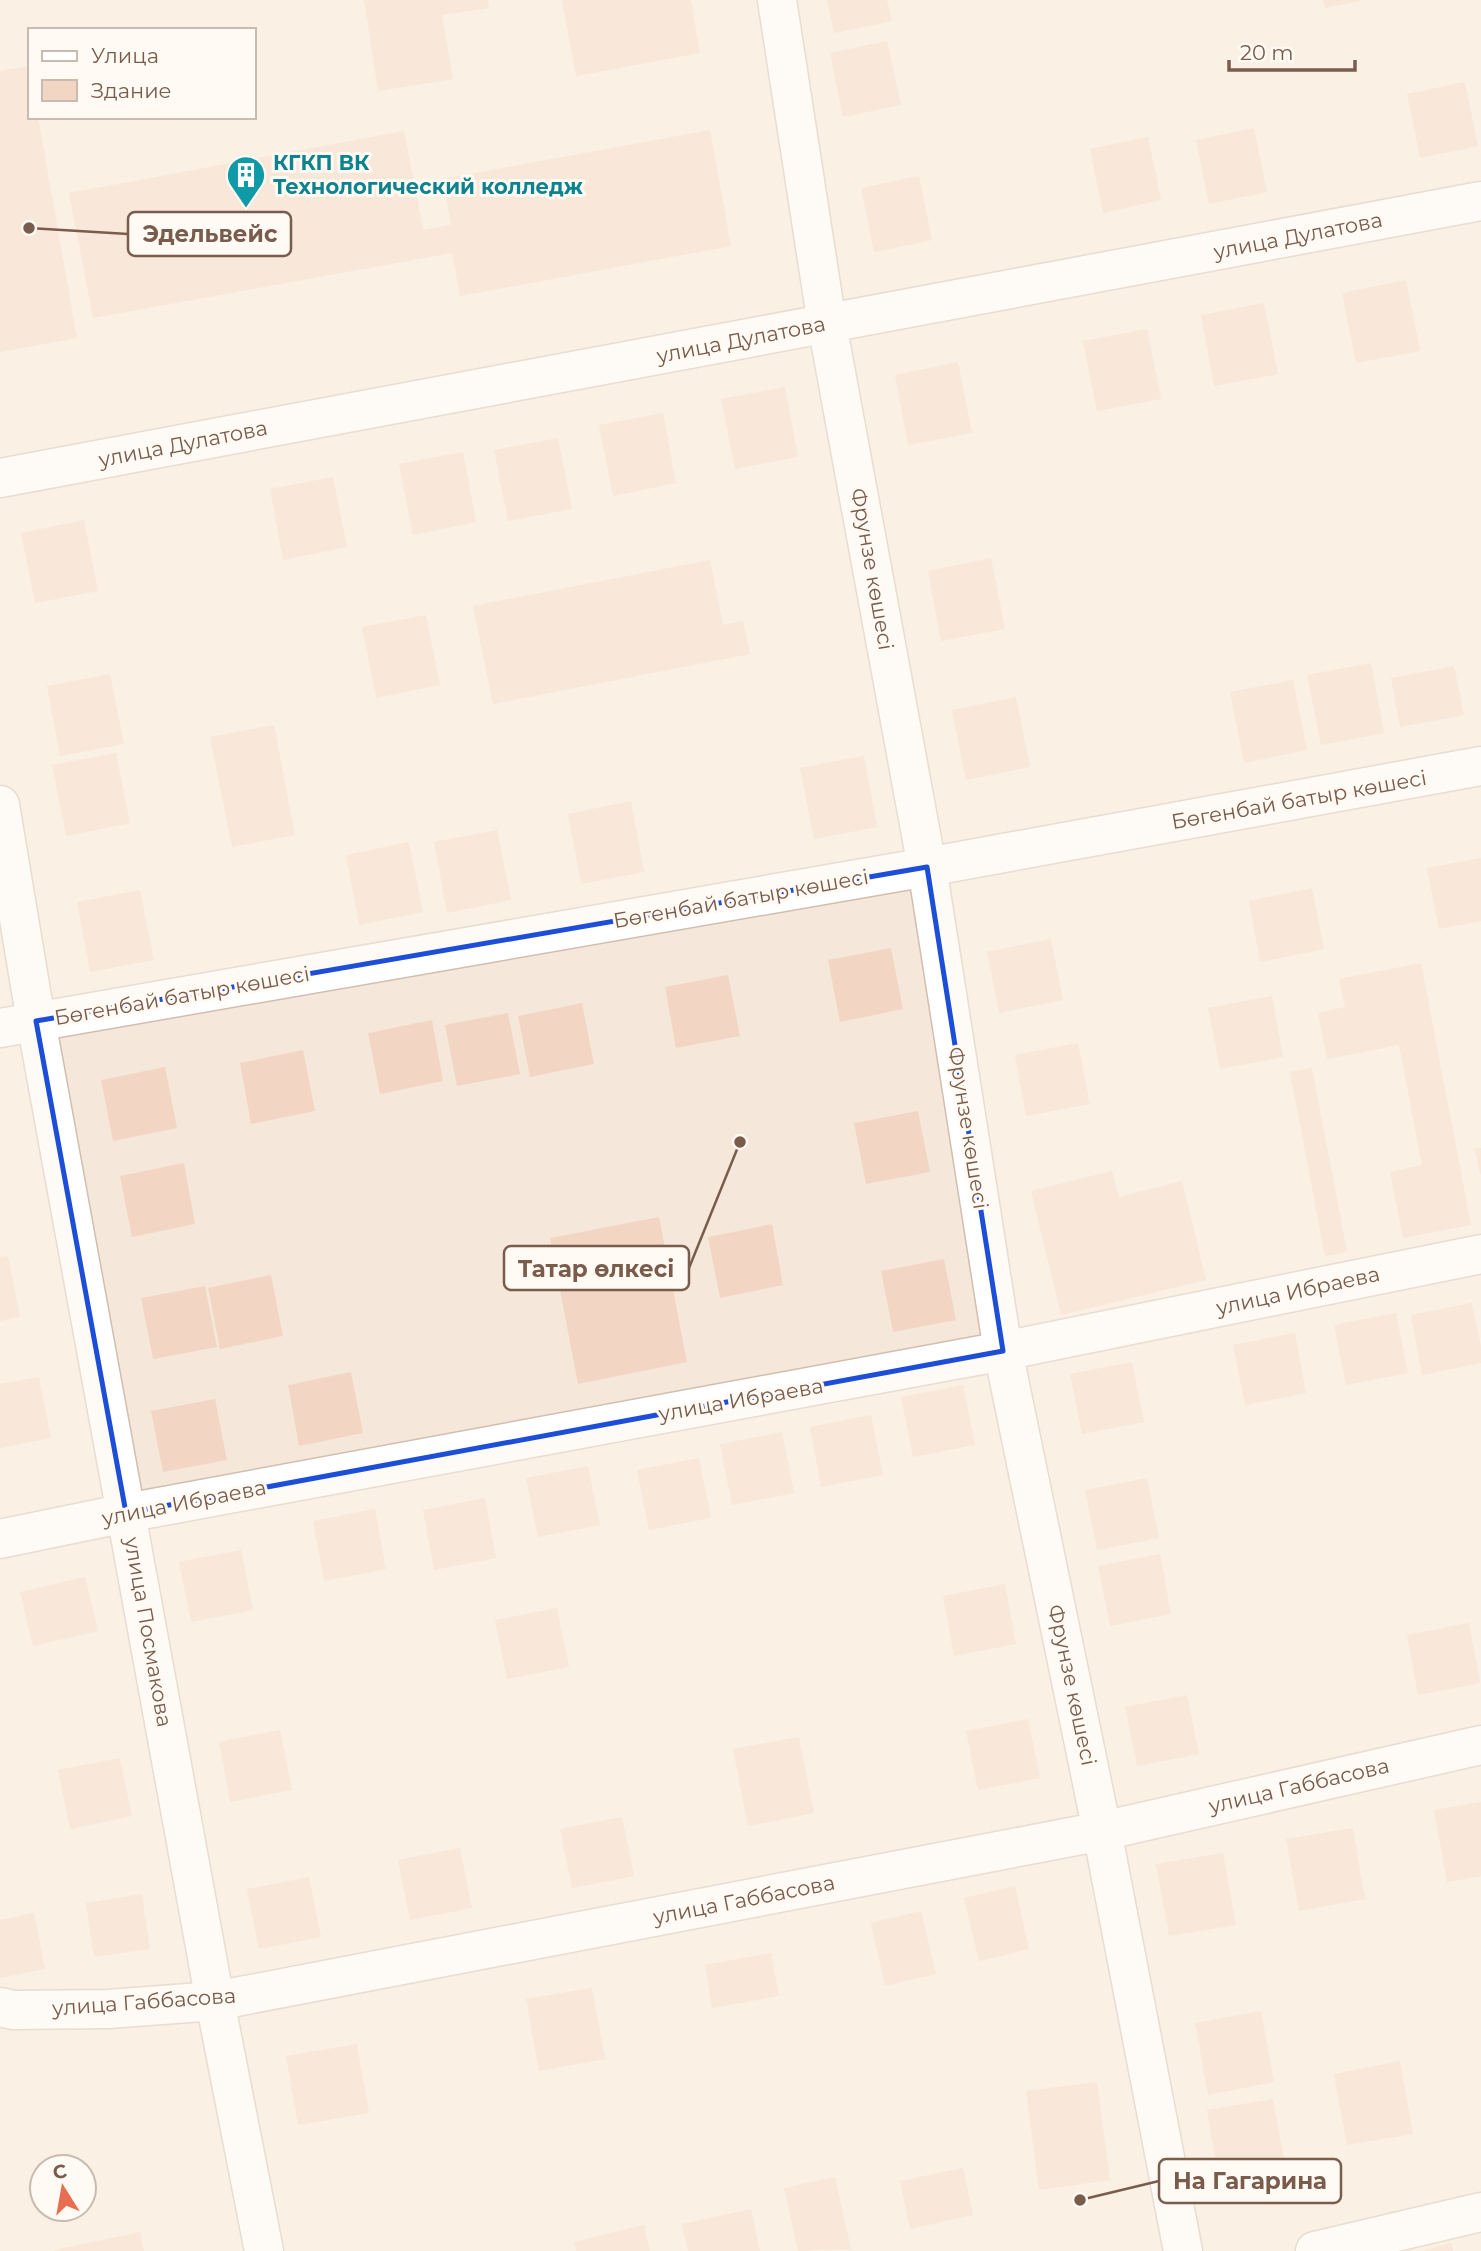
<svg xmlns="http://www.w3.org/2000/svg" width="1481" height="2251" font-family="Montserrat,sans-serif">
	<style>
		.residential { fill: #f5e8da; fill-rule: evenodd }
		.building { fill: #f3d5c3 }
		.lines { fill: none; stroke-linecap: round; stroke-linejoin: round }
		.street-casing { stroke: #d1beb0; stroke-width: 41 }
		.street { stroke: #fff; stroke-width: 38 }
		.marked { fill: none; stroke: #1d4ed8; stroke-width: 5; stroke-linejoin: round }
		.labels { text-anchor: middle; stroke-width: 6; stroke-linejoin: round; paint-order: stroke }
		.culture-label { font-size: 21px; font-weight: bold; fill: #0d838f; stroke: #fffaf3; text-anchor: start }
		.street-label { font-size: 21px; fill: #7a5c4d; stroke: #fffaf3 }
		.leader { fill: none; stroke: #7a5c4d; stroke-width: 2.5 }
		.callout-dot { fill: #7a5c4d; stroke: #fffaf3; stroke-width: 2.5 }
		.callout { fill: #fffaf3; stroke: #7a5c4d; stroke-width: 2.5 }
		.callout-label { font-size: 23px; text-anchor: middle; font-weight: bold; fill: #7a5c4d }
	</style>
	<rect width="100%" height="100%" fill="#fdf6ec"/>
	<path class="residential" d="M0,0H1481V2251H0ZM30,30H254V117H30ZM42,2167H84V2209H42Z"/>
	<path class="building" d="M364,0H488L489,8L442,15L453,79L378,91Z
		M562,0H691L700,53L576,76Z
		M827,0H887L892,21L834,33Z
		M1323,0H1360V1L1325,8Z
		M887,41L901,105L843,117L830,53Z
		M29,66L30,117H38L77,338L0,352V71Z
		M1465,82L1478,146L1420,158L1407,94Z
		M1254,128L1267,192L1209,204L1196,140Z
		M710,130L731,246L460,296L452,253L93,318L69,193L404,131L423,230L451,225L443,179Z
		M1148,137L1161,200L1103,213L1090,149Z
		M919,176L932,240L874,252L861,188Z
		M1406,280L1420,351L1356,363L1342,293Z
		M1264,303L1278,374L1214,386L1201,315Z
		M1147,329L1161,399L1097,411L1083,341Z
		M958,362L972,433L908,445L895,375Z
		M785,387L798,457L735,469L721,399Z
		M663,413L676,483L613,496L599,425Z
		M558,438L572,509L508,521L494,450Z
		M463,452L476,522L413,535L399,464Z
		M333,477L347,547L283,560L270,489Z
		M84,520L98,591L35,603L21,533Z
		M991,558L1005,629L941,641L928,571Z
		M710,560L723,625L743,621L750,654L493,704L473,606Z
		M426,615L440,685L376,698L362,627Z
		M1371,663L1384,733L1321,745L1307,675Z
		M1454,666L1464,715L1400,727L1391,678Z
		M110,674L124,744L60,756L47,686Z
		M1293,680L1307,750L1244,763L1230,692Z
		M1016,697L1030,767L966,780L952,710Z
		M274,725L295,835L232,847L210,737Z
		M116,753L130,823L66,836L52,765Z
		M864,756L877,827L814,839L800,768Z
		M631,801L644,872L581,884L568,814Z
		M497,830L511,900L447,913L434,842Z
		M409,842L423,912L359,925L346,855Z
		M1481,858V921L1439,929L1427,868Z
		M1312,888L1324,949L1260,962L1249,901Z
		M140,890L154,960L90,972L77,902Z
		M1051,939L1063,1000L999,1013L987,952Z
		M891,948L903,1009L840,1022L828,960Z
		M1421,963L1471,1225L1403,1238L1390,1172L1422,1165L1399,1045L1327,1059L1318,1013L1345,1007L1339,979Z
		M728,975L740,1036L676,1048L665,987Z
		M1272,996L1283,1057L1220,1069L1208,1008Z
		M582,1003L594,1064L530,1077L518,1016Z
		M508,1013L520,1074L457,1086L445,1025Z
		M432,1020L443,1081L380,1094L368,1033Z
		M1078,1043L1090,1104L1026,1116L1015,1055Z
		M303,1050L315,1111L251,1124L240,1063Z
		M165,1067L177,1128L113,1141L101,1080Z
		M1312,1068L1347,1252L1325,1256L1290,1072Z
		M918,1111L930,1172L866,1184L854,1123Z
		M1481,1148V1174H1480L1475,1149Z
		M184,1163L195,1224L132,1237L120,1176Z
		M1112,1171L1119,1197L1182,1181L1206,1280L1061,1315L1031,1191Z
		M659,1217L687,1362L578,1384L550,1238Z
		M772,1224L783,1285L720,1298L708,1237Z
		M8,1256L20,1317L0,1321V1257Z
		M944,1259L956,1320L893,1332L881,1271Z
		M271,1275L283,1336L220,1349L208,1288Z
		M205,1286L217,1347L153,1359L141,1298Z
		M1472,1303L1481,1347V1363L1422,1375L1411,1315Z
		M1396,1313L1408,1373L1346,1385L1334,1325Z
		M1295,1333L1306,1393L1245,1405L1233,1345Z
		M1132,1362L1144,1422L1082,1434L1070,1374Z
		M351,1372L363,1433L299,1446L288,1385Z
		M39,1377L51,1438L0,1448V1384Z
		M963,1385L975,1445L913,1457L901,1397Z
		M215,1399L227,1460L163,1472L151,1411Z
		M871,1415L883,1475L821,1487L810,1427Z
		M782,1432L794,1493L732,1505L720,1444Z
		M699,1458L711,1518L649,1530L637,1470Z
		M588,1466L600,1525L538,1537L526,1478Z
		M1147,1478L1159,1538L1097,1550L1085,1490Z
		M485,1498L496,1558L434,1570L423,1510Z
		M375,1509L386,1569L324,1581L313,1521Z
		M241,1550L253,1610L191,1622L179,1562Z
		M1160,1554L1171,1614L1110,1626L1098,1566Z
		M85,1577L98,1631L33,1646L20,1592Z
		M1005,1584L1016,1644L954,1656L943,1596Z
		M557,1608L569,1667L507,1679L495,1620Z
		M1469,1623L1480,1683L1418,1695L1407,1635Z
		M1187,1695L1199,1754L1137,1766L1125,1707Z
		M1028,1719L1040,1778L978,1790L966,1731Z
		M280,1730L292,1790L230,1802L219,1742Z
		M799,1737L814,1813L748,1826L733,1749Z
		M120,1758L132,1816L70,1829L58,1770Z
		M1481,1802V1876L1447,1882L1434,1810Z
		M622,1817L634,1876L572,1888L560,1829Z
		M1353,1828L1365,1899L1299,1911L1286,1839Z
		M460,1848L472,1908L410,1920L398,1860Z
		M1223,1853L1236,1925L1169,1936L1156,1864Z
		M309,1877L321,1937L259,1949L247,1889Z
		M1015,1886L1029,1949L979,1961L964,1898Z
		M142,1894L150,1949L94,1957L86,1903Z
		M921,1911L936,1974L885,1986L871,1923Z
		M34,1913L45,1969L0,1978V1920Z
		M771,1953L779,1996L712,2008L705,1965Z
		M592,1988L605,2059L539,2071L526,1999Z
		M1261,2011L1274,2082L1208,2095L1195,2023Z
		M357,2044L369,2113L298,2125L286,2056Z
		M1400,2061L1413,2134L1347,2145L1334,2074Z
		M1097,2082L1110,2180L1039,2190L1026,2091Z
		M1273,2099L1286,2170L1219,2182L1207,2110Z
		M963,2168L973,2215L910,2229L900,2181Z
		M835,2177L851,2249L798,2251L784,2188Z
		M751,2209L760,2251H688L682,2224Z
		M644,2225L650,2251H576L574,2242Z
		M140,2232L144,2251H54V2250Z
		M1451,2243L1453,2251H1425V2250Z"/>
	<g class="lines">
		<g class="street-casing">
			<path id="street" d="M777,0L827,324L927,867L1003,1351L1102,1831L1183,2251
				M0,478L1481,201
				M0,805L36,1021L215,2001L264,2251
				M0,1028L927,867L1481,766
				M0,1539L126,1513L1003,1351L1481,1254
				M0,2007L13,2010L108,2009L215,2001L1102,1831L1481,1745
				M1315,2251L1481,2212"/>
		</g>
		<use href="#street" class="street"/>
	</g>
	<path d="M0 0H1481V2251H0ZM927,867L1003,1351L126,1513L36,1021Z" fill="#fdf6ec" fill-opacity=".55" fill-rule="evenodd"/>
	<path class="marked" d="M927,867L1003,1351L126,1513L36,1021Z"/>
	<defs>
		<g id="building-pin" transform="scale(2.0125)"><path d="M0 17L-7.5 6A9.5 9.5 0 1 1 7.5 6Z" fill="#0f9aa8" stroke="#fffaf3"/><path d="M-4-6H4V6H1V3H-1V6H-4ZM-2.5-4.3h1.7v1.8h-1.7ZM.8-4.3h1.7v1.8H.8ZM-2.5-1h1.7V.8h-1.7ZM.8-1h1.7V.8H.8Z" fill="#fff"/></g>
	</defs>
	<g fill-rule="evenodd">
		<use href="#building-pin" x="246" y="175"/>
	</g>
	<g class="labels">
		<g class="culture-label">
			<text x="273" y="170">КГКП ВК<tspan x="273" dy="24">Технологический колледж</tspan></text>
		</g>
		<g class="street-label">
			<text transform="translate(1298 236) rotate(-11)" y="7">улица Дулатова</text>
			<text transform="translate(741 340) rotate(-11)" y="7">улица Дулатова</text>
			<text transform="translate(183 444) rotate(-11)" y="7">улица Дулатова</text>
			<text transform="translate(872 569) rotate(80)" y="7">Фрунзе көшесі</text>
			<text transform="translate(1299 800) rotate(-10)" y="7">Бөгенбай батыр көшесі</text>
			<text transform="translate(741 899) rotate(-10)" y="7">Бөгенбай батыр көшесі</text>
			<text transform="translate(182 996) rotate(-10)" y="7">Бөгенбай батыр көшесі</text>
			<text transform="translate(968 1128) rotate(81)" y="7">Фрунзе көшесі</text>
			<text transform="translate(1298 1291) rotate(-12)" y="7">улица Ибраева</text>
			<text transform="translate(741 1400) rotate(-10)" y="7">улица Ибраева</text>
			<text transform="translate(184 1503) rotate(-11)" y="7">улица Ибраева</text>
			<text transform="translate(148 1632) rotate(80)" y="7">улица Посмакова</text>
			<text transform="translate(1072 1685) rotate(78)" y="7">Фрунзе көшесі</text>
			<text transform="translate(1299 1786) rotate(-13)" y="7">улица Габбасова</text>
			<text transform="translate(744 1900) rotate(-11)" y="7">улица Габбасова</text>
			<text transform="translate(144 2002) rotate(-4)" y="7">улица Габбасова</text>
		</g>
	</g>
	<path class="leader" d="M29 228L128 234M740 1142L689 1268M1080 2200L1159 2181"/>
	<g class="callout-dot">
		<circle cx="29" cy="228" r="7"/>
		<circle cx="740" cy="1142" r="7"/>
		<circle cx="1080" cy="2200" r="7"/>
	</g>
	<g class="callout">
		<rect x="128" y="212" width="163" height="44" rx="7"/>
		<rect x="504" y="1246" width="185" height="44" rx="7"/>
		<rect x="1159" y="2159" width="182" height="44" rx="7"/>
	</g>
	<g class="callout-label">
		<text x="210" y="242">Эдельвейс</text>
		<text x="596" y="1277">Татар өлкесі</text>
		<text x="1250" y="2189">На Гагарина</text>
	</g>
	<rect x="28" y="28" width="228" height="91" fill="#fffaf3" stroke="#cabbb1" stroke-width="2"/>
	<rect x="42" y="51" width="35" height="10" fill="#ffffff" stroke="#cabbb1" stroke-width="2"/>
	<text x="91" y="63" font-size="21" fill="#7a5c4d">Улица</text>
	<rect x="42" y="80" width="35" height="21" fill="#f3d5c3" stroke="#cabbb1" stroke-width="2"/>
	<text x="91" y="98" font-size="21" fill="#7a5c4d">Здание</text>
	<g transform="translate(63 2188) rotate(349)"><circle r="33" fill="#fffaf3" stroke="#cabbb1" stroke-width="2"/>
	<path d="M0-5L12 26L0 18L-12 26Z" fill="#e76f51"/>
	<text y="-10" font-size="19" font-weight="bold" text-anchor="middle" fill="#7a5c4d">С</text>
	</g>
	<path d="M1229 60v10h126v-10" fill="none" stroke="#7a5c4d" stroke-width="3.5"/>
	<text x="1240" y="60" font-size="21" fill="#7a5c4d" stroke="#fffaf3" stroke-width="5" paint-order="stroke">20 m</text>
</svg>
